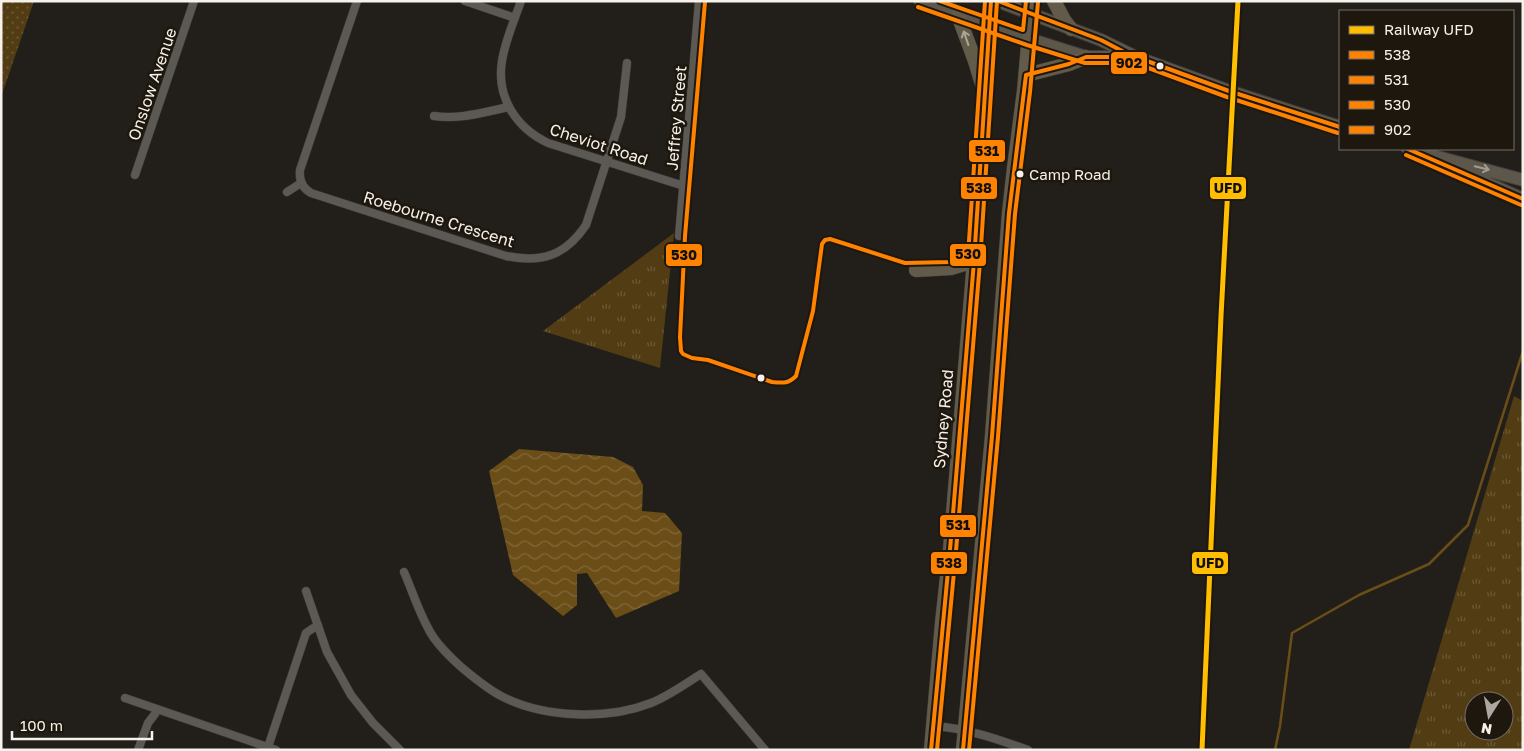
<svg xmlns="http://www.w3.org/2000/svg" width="1524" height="751" font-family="'Golos Text',sans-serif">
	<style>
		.grass { fill: url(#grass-dots) }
		.park { fill: url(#park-tufts); fill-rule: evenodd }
		.water { fill: url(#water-waves) }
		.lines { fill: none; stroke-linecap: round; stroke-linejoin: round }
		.stream { stroke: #6b4e17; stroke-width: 2.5 }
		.street-casing { stroke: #3e3b37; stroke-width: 9 }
		.primary-casing { stroke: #3e3b37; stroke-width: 14 }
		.highway-casing { stroke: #3e3b37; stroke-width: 15 }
		.street { stroke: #5c5955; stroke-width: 8 }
		.primary { stroke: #5d564b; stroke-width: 12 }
		.highway { stroke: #635b4a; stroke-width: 14 }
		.bus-1-casing { stroke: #1d170d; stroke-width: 8 }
		.bus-2-casing { stroke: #1d170d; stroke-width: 8 }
		.bus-3-casing { stroke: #1d170d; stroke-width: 8 }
		.bus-4-casing { stroke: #1d170d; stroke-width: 8 }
		.bus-1 { stroke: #ff8200; stroke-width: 4 }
		.bus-2 { stroke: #ff8200; stroke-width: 4 }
		.bus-3 { stroke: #ff8200; stroke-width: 4 }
		.bus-4 { stroke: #ff8200; stroke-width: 4 }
		.rail-1-casing { stroke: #1d170d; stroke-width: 9 }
		.rail-1 { stroke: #ffbe00; stroke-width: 5 }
		.oneway { stroke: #aca69a }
		.oneway2 { stroke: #a29c93 }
		.bus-dot { fill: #f6f1ea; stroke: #1d170d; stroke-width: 2 }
		.labels { text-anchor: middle; stroke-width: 5; stroke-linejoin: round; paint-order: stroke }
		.bus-label { font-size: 15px; fill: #f6f1ea; stroke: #1d170d; text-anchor: start }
		.street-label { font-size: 16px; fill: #f6f1ea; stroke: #1d170d }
		.line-badge { stroke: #1d170d; stroke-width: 2 }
		.pale-badge-label { font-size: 14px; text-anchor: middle; font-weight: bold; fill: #111 }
	</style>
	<defs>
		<pattern id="grass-dots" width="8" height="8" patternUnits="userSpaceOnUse" patternTransform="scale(1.25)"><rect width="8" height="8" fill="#523c13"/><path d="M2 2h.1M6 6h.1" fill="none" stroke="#6c5936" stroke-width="1.8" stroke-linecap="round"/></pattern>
		<pattern id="park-tufts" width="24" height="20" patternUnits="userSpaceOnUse" patternTransform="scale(1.25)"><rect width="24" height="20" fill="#523c13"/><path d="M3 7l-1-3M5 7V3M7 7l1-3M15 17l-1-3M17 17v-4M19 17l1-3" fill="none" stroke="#6c5936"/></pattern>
		<pattern id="water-waves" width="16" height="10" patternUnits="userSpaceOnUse" patternTransform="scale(1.25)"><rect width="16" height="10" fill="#6b4e17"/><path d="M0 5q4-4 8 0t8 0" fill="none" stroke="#816839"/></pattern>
	</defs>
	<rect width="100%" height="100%" fill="#221f1a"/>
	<path class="grass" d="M1,1H34L1,97Z"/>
	<path class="park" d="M674,233L660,368L543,331Z
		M1514,396L1523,401V750H1409ZM1474,701H1504V731H1474Z"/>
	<path class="water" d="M519,449L613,457L633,467L643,485L642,511L665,513L682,533L679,591L616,618L587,573L577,574V605L563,616L513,575L489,471Z"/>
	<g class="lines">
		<path class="stream" d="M1275,750L1280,726L1292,633L1359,595L1429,564L1468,525L1523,351"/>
		<g class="street-casing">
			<path id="street" d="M357,1L300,170C299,180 302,188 311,193L506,256C542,263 565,256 586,225L621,117L627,63
				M465,1L515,18
				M521,1C514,21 505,41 502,61C496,97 516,128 548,143L684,186
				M434,116C459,120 484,112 509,107
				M135,175L194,1
				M287,192L301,183
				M679,236L699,1
				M404,572C412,590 418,610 428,628C434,641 449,656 460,666C473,677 487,689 503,697C545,718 608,720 651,703C669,696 685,684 701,674L765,750
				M306,591L327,652L351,695L373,723L400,750
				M125,698L276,750
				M933,726C966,728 997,739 1028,750
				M268,747L306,633L318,625
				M138,750L148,723L155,714L157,709"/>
		</g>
		<g class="primary-casing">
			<path id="primary" d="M920,1L1029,39L1086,57H1131
				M997,1L1101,40L1136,57L1229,91L1340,127
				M1408,149L1523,180
				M1447,165L1523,199"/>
		</g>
		<g class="highway-casing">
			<path id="highway" d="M1054,1L1064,20L1071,29
				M958,15L975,61L982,84
				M1026,75L1069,64L1086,57
				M916,270L951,268L974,261
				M931,750L942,623L950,550L974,261L991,1
				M963,750L992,436L1009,213L1014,168L1024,91L1032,1"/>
		</g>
		<use href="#street" class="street"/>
		<use href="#primary" class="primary"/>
		<use href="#highway" class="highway"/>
		<g class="bus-1-casing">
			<path id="bus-1" d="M998,1L1101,40L1126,53
				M1408,149L1523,199
				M931,750L950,550L974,261L991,1
				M963,750L992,436L1009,213L1026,75L1069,64L1086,57H1136L1229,91L1340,127"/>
		</g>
		<g class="bus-2-casing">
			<path id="bus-2" d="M937,750L956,551L980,262L997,1
				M969,750L998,437L1015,214L1030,92L1038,2"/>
		</g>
		<g class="bus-3-casing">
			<path id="bus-3" d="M940,1L1023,30L1026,1
				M705,2L685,236L680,337L681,351L683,354L692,358L708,360L772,382C783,383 788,384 796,376L813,311L822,244L825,240L830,239L905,263L950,262L968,256L985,1"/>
		</g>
		<g class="bus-4-casing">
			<path id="bus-4" d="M918,7L1027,45L1085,63H1135L1227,97L1338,133
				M1406,155L1521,205"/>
		</g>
		<use href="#bus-1" class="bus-1"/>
		<use href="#bus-2" class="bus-2"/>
		<use href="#bus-3" class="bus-3"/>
		<use href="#bus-4" class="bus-4"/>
		<g class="rail-1-casing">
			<path id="rail-1" d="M1202,750L1221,316L1238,1"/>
		</g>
		<use href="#rail-1" class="rail-1"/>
	</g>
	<defs><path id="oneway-shaft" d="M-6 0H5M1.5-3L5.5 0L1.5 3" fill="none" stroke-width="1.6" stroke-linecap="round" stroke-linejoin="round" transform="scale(1.25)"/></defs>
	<use class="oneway" href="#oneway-shaft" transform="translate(966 38) rotate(-109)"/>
	<use class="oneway2" href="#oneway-shaft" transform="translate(1482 168) rotate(14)"/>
	<g class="bus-dot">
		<circle cx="1160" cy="66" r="4.5"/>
		<circle cx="1020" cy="174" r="4.5"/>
		<circle cx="761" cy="378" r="4.5"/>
	</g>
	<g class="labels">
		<g class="bus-label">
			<text x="1029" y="180">Camp Road</text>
		</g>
		<g class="street-label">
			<text transform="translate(152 84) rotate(-71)" y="6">Onslow Avenue</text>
			<text transform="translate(676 118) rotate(-85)" y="6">Jeffrey Street</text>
			<text transform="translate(599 144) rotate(18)" y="6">Cheviot Road</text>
			<text transform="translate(439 219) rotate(17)" y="6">Roebourne Crescent</text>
			<text transform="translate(943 419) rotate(-85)" y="6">Sydney Road</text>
		</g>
	</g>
	<g class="line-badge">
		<rect x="1110" y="51" width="38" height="24" rx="5" fill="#ff8200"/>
		<rect x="968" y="139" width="38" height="24" rx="5" fill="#ff8200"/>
		<rect x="1209" y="176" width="38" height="24" rx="5" fill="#ffbe00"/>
		<rect x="960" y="176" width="38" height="24" rx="5" fill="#ff8200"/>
		<rect x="949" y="243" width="38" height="24" rx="5" fill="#ff8200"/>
		<rect x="665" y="243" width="38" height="24" rx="5" fill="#ff8200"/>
		<rect x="939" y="514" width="38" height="24" rx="5" fill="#ff8200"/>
		<rect x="1191" y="551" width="38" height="24" rx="5" fill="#ffbe00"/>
		<rect x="930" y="551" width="38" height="24" rx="5" fill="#ff8200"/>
	</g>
	<g class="pale-badge-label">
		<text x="1129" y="68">902</text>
		<text x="987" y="156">531</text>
		<text x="1228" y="193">UFD</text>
		<text x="979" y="193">538</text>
		<text x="968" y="259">530</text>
		<text x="684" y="260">530</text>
		<text x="958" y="530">531</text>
		<text x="1210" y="568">UFD</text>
		<text x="949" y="568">538</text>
	</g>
	<rect width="1524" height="751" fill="none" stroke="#f6f1ea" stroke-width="5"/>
	<rect x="1339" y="10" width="175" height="140" fill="#1d170d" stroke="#746e65"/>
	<rect x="1349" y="26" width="25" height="8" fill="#ffbe00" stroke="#746e65"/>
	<text x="1384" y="35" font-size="15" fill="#f6f1ea">Railway UFD</text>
	<rect x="1349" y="51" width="25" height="8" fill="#ff8200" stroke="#746e65"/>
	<text x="1384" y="60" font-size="15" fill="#f6f1ea">538</text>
	<rect x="1349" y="76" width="25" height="8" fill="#ff8200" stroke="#746e65"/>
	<text x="1384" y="85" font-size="15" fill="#f6f1ea">531</text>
	<rect x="1349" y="101" width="25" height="8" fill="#ff8200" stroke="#746e65"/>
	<text x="1384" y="110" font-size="15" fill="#f6f1ea">530</text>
	<rect x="1349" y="126" width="25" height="8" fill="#ff8200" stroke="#746e65"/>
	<text x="1384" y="135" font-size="15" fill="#f6f1ea">902</text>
	<g transform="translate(1489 716) rotate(191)"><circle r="24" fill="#1d170d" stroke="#746e65"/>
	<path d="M0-4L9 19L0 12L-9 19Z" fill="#aca8a1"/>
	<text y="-8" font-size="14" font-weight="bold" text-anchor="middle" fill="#f6f1ea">N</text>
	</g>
	<path d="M12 731v8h140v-8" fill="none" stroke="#f6f1ea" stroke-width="2.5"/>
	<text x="20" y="731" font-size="15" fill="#f6f1ea" stroke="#1d170d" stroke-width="4" paint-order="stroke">100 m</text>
</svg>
